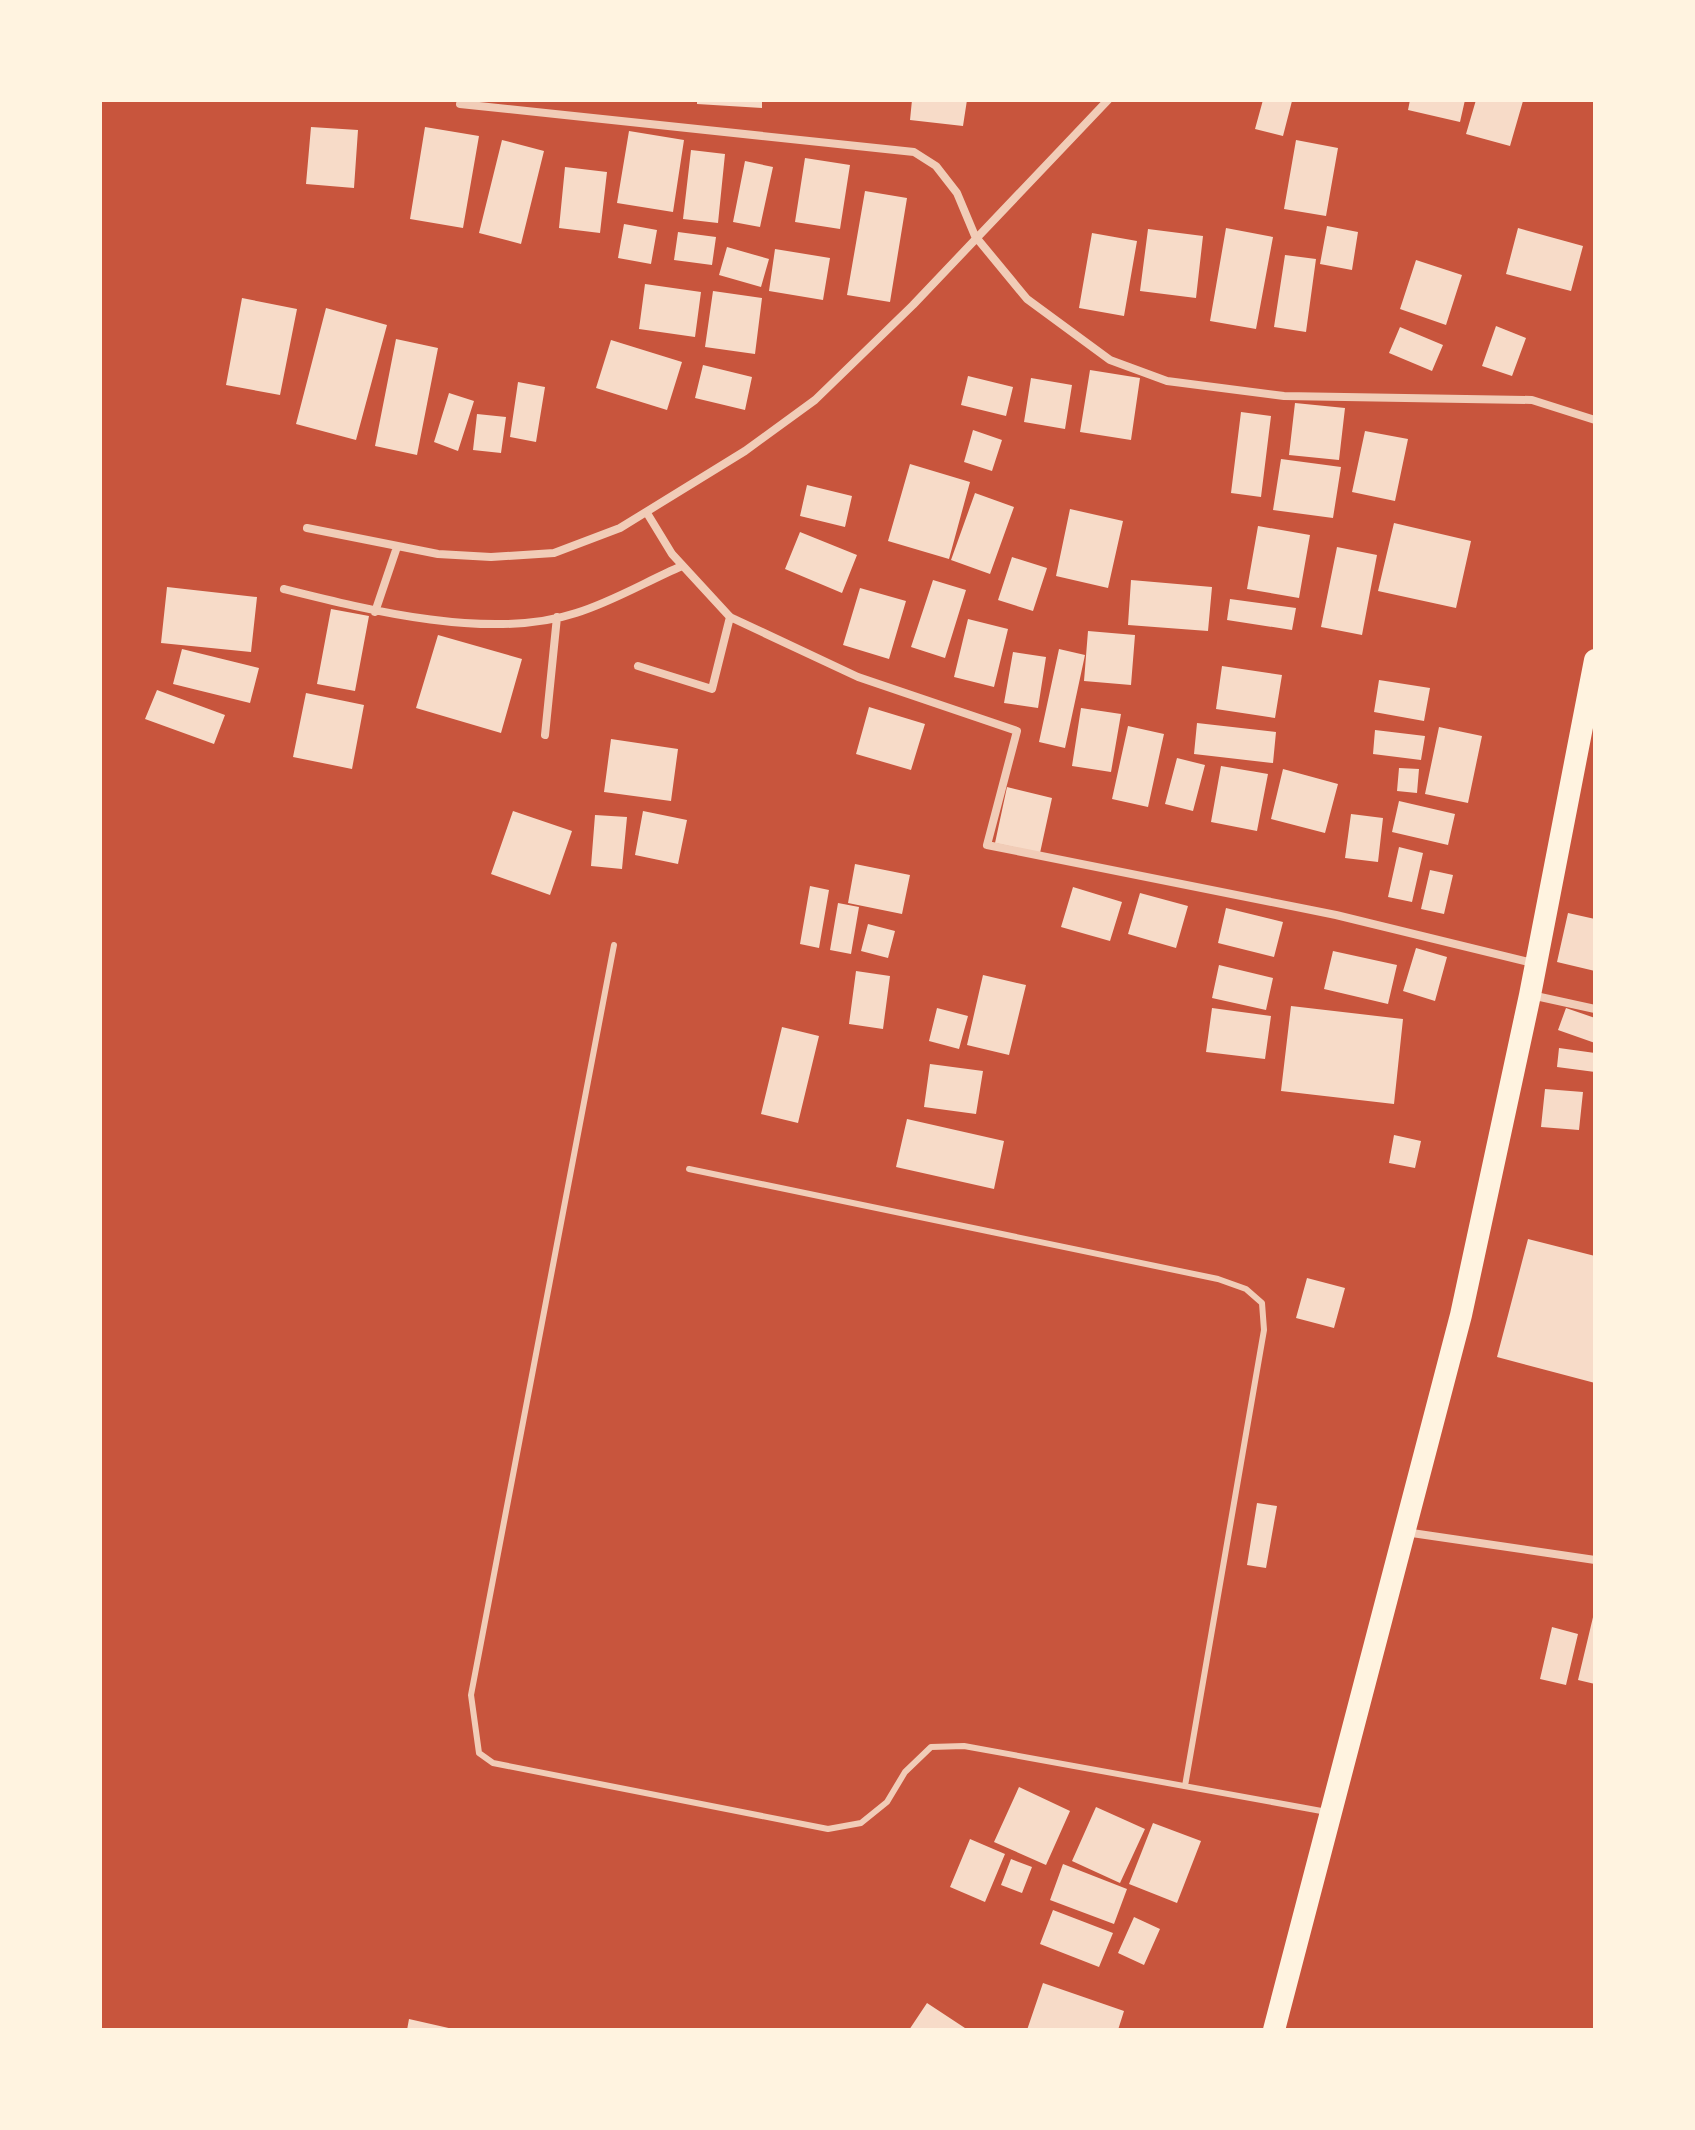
<svg xmlns="http://www.w3.org/2000/svg" width="1695" height="2130" font-family="Arial,sans-serif">
	<style>
		.building { fill: #f7dbc8 }
		.lines { fill: none; stroke-linecap: round; stroke-linejoin: round }
		.service { stroke: #f1ccb7; stroke-width: 6 }
		.minor { stroke: #f1ccb7; stroke-width: 8 }
		.trunk { stroke: #fff3e0; stroke-width: 22 }
	</style>
	<rect width="100%" height="100%" fill="#c8553d"/>
	<path class="building" d="M697,100H762V108L697,104Z
		M912,100H967L963,126L910,120Z
		M1263,100L1292,101L1283,136L1255,129Z
		M1410,100H1465L1460,122L1408,110Z
		M1476,100L1523,101L1510,146L1466,134Z
		M311,127L358,130L354,188L306,184Z
		M425,127L479,136L463,228L410,219Z
		M629,131L684,140L673,212L617,203Z
		M502,140L544,151L521,244L479,233Z
		M1296,140L1338,148L1326,216L1284,209Z
		M691,150L725,154L718,223L683,219Z
		M805,158L850,165L840,229L795,222Z
		M745,161L773,167L760,227L733,222Z
		M565,167L607,172L600,233L559,228Z
		M865,191L907,198L890,302L847,295Z
		M624,224L657,230L651,264L618,258Z
		M1327,226L1358,232L1352,270L1320,264Z
		M1226,228L1273,237L1256,329L1210,321Z
		M1518,228L1583,246L1571,291L1506,274Z
		M1148,229L1203,236L1196,298L1140,291Z
		M678,232L716,237L712,265L674,260Z
		M1092,233L1137,241L1124,316L1079,308Z
		M727,247L769,259L761,287L719,275Z
		M775,249L830,258L823,300L769,291Z
		M1285,255L1316,259L1306,332L1274,327Z
		M1416,260L1462,275L1446,325L1400,309Z
		M645,284L701,292L695,337L639,329Z
		M713,291L762,298L755,354L705,347Z
		M242,298L297,309L280,395L226,385Z
		M326,308L387,325L356,440L296,424Z
		M1496,326L1526,338L1512,376L1482,366Z
		M1400,327L1443,345L1432,371L1389,353Z
		M396,339L438,348L417,455L375,446Z
		M611,340L682,362L667,410L596,388Z
		M703,365L752,377L745,410L695,398Z
		M1090,370L1140,378L1131,440L1080,432Z
		M968,376L1013,387L1006,416L961,405Z
		M1031,378L1072,385L1065,429L1024,422Z
		M518,382L545,387L536,442L510,437Z
		M449,393L474,401L458,451L434,442Z
		M1295,403L1345,408L1339,460L1289,455Z
		M1241,412L1271,416L1261,497L1231,493Z
		M477,414L506,417L501,453L473,450Z
		M973,430L1002,440L992,471L964,462Z
		M1365,431L1408,439L1395,501L1352,492Z
		M1281,459L1341,467L1333,518L1273,510Z
		M910,464L970,482L949,559L888,541Z
		M807,485L852,496L845,527L800,516Z
		M975,493L1014,507L990,574L951,560Z
		M1070,509L1123,521L1108,588L1056,576Z
		M1394,523L1471,541L1456,608L1378,591Z
		M1258,526L1310,535L1299,598L1247,589Z
		M800,532L857,555L842,593L785,569Z
		M1337,547L1377,555L1362,635L1321,627Z
		M1012,557L1047,568L1033,611L998,600Z
		M933,580L966,590L945,658L911,647Z
		M1131,580L1212,587L1208,631L1128,625Z
		M167,587L257,597L251,652L161,643Z
		M860,588L906,601L889,659L843,645Z
		M1230,599L1296,608L1292,630L1227,620Z
		M331,609L369,616L355,691L317,684Z
		M968,619L1008,629L994,687L954,677Z
		M1088,631L1135,635L1131,685L1084,681Z
		M438,635L522,659L501,733L416,708Z
		M182,649L259,668L250,703L173,684Z
		M1059,649L1085,655L1065,748L1039,742Z
		M1013,652L1046,657L1038,708L1004,703Z
		M1222,666L1282,675L1275,718L1216,709Z
		M1379,680L1430,688L1424,721L1374,712Z
		M157,690L225,715L214,744L145,719Z
		M306,693L364,705L352,769L293,757Z
		M869,707L925,724L911,770L856,754Z
		M1081,708L1121,714L1111,772L1072,766Z
		M1197,723L1276,732L1273,763L1194,754Z
		M1128,726L1164,734L1148,807L1112,799Z
		M1439,727L1482,736L1468,803L1425,794Z
		M1375,730L1425,736L1421,760L1373,754Z
		M611,739L678,749L671,801L604,792Z
		M1177,758L1205,765L1193,811L1165,804Z
		M1221,766L1268,774L1257,831L1211,822Z
		M1399,768L1419,769L1417,793L1397,791Z
		M1283,769L1338,784L1325,833L1271,819Z
		M1007,787L1052,798L1040,853L995,843Z
		M1399,801L1455,814L1448,845L1392,832Z
		M513,811L572,831L550,895L491,874Z
		M643,811L687,820L678,864L635,855Z
		M1351,814L1383,818L1378,862L1345,858Z
		M595,815L627,817L622,869L591,866Z
		M1399,847L1423,853L1412,902L1388,897Z
		M855,864L910,875L902,914L848,903Z
		M1430,870L1453,875L1444,914L1421,909Z
		M810,886L829,890L819,948L800,944Z
		M1073,887L1122,902L1110,941L1061,927Z
		M1140,893L1188,906L1176,948L1128,934Z
		M838,903L859,907L851,954L830,950Z
		M1226,908L1283,922L1274,957L1218,943Z
		M1568,913L1595,919V971L1557,962Z
		M868,924L895,931L888,958L861,951Z
		M1416,948L1447,957L1435,1001L1403,991Z
		M1333,951L1397,965L1388,1004L1324,989Z
		M1219,965L1273,978L1266,1010L1212,998Z
		M856,971L890,976L883,1029L849,1024Z
		M983,975L1026,985L1009,1055L967,1045Z
		M1291,1006L1403,1019L1394,1104L1281,1091Z
		M937,1008L968,1016L959,1049L929,1041Z
		M1212,1008L1271,1016L1265,1059L1206,1052Z
		M1566,1008L1595,1018V1043L1558,1030Z
		M782,1027L819,1036L798,1123L761,1114Z
		M1559,1048L1595,1053V1072L1557,1067Z
		M930,1064L983,1071L976,1114L924,1107Z
		M1545,1089L1583,1092L1579,1130L1541,1127Z
		M907,1119L1004,1141L994,1189L896,1167Z
		M1394,1135L1421,1141L1415,1168L1389,1163Z
		M1528,1239L1595,1256V1383L1497,1357Z
		M1307,1278L1345,1288L1334,1328L1296,1318Z
		M1257,1503L1277,1506L1266,1568L1247,1565Z
		M1594,1613H1595V1684L1578,1680Z
		M1552,1627L1578,1634L1566,1685L1540,1679Z
		M1019,1787L1070,1811L1046,1865L994,1842Z
		M1096,1807L1145,1829L1120,1883L1072,1861Z
		M1153,1823L1201,1841L1177,1903L1129,1884Z
		M970,1839L1005,1854L985,1902L950,1887Z
		M1011,1859L1032,1867L1022,1893L1001,1885Z
		M1063,1864L1127,1889L1114,1924L1050,1900Z
		M1053,1910L1113,1933L1099,1967L1040,1944Z
		M1134,1917L1160,1929L1144,1965L1118,1953Z
		M1043,1983L1124,2011L1118,2030H1027Z
		M927,2003L968,2030H909Z
		M409,2019L453,2029L452,2030H407Z"/>
	<g class="lines">
		<path class="service" d="M614,945L471,1695L479,1753L493,1763L828,1829L861,1823L887,1802L905,1772L931,1747L964,1746L1327,1812
			M689,1169L1218,1279L1246,1289L1262,1303L1264,1330L1185,1786"/>
		<path class="minor" d="M460,104L914,152L936,166L957,193L975,236L1027,299L1110,360L1167,381L1284,396L1532,400L1595,420
			M647,513L672,554L730,617L858,677L1017,731L987,845L1336,915L1533,963
			M307,528L438,554L491,557L554,553L620,528L745,451L815,400L913,305L1108,100
			M284,589C368,610 491,641 576,613C612,602 647,581 682,566
			M375,612L397,547
			M638,666L712,689L730,617
			M545,735L557,617
			M1531,995L1595,1009
			M1405,1532L1595,1560"/>
		<path class="trunk" d="M1274,2030L1461,1315L1530,995L1595,660"/>
	</g>
	<rect width="1695" height="2130" fill="none" stroke="#fff3e0" stroke-width="204"/>
</svg>
